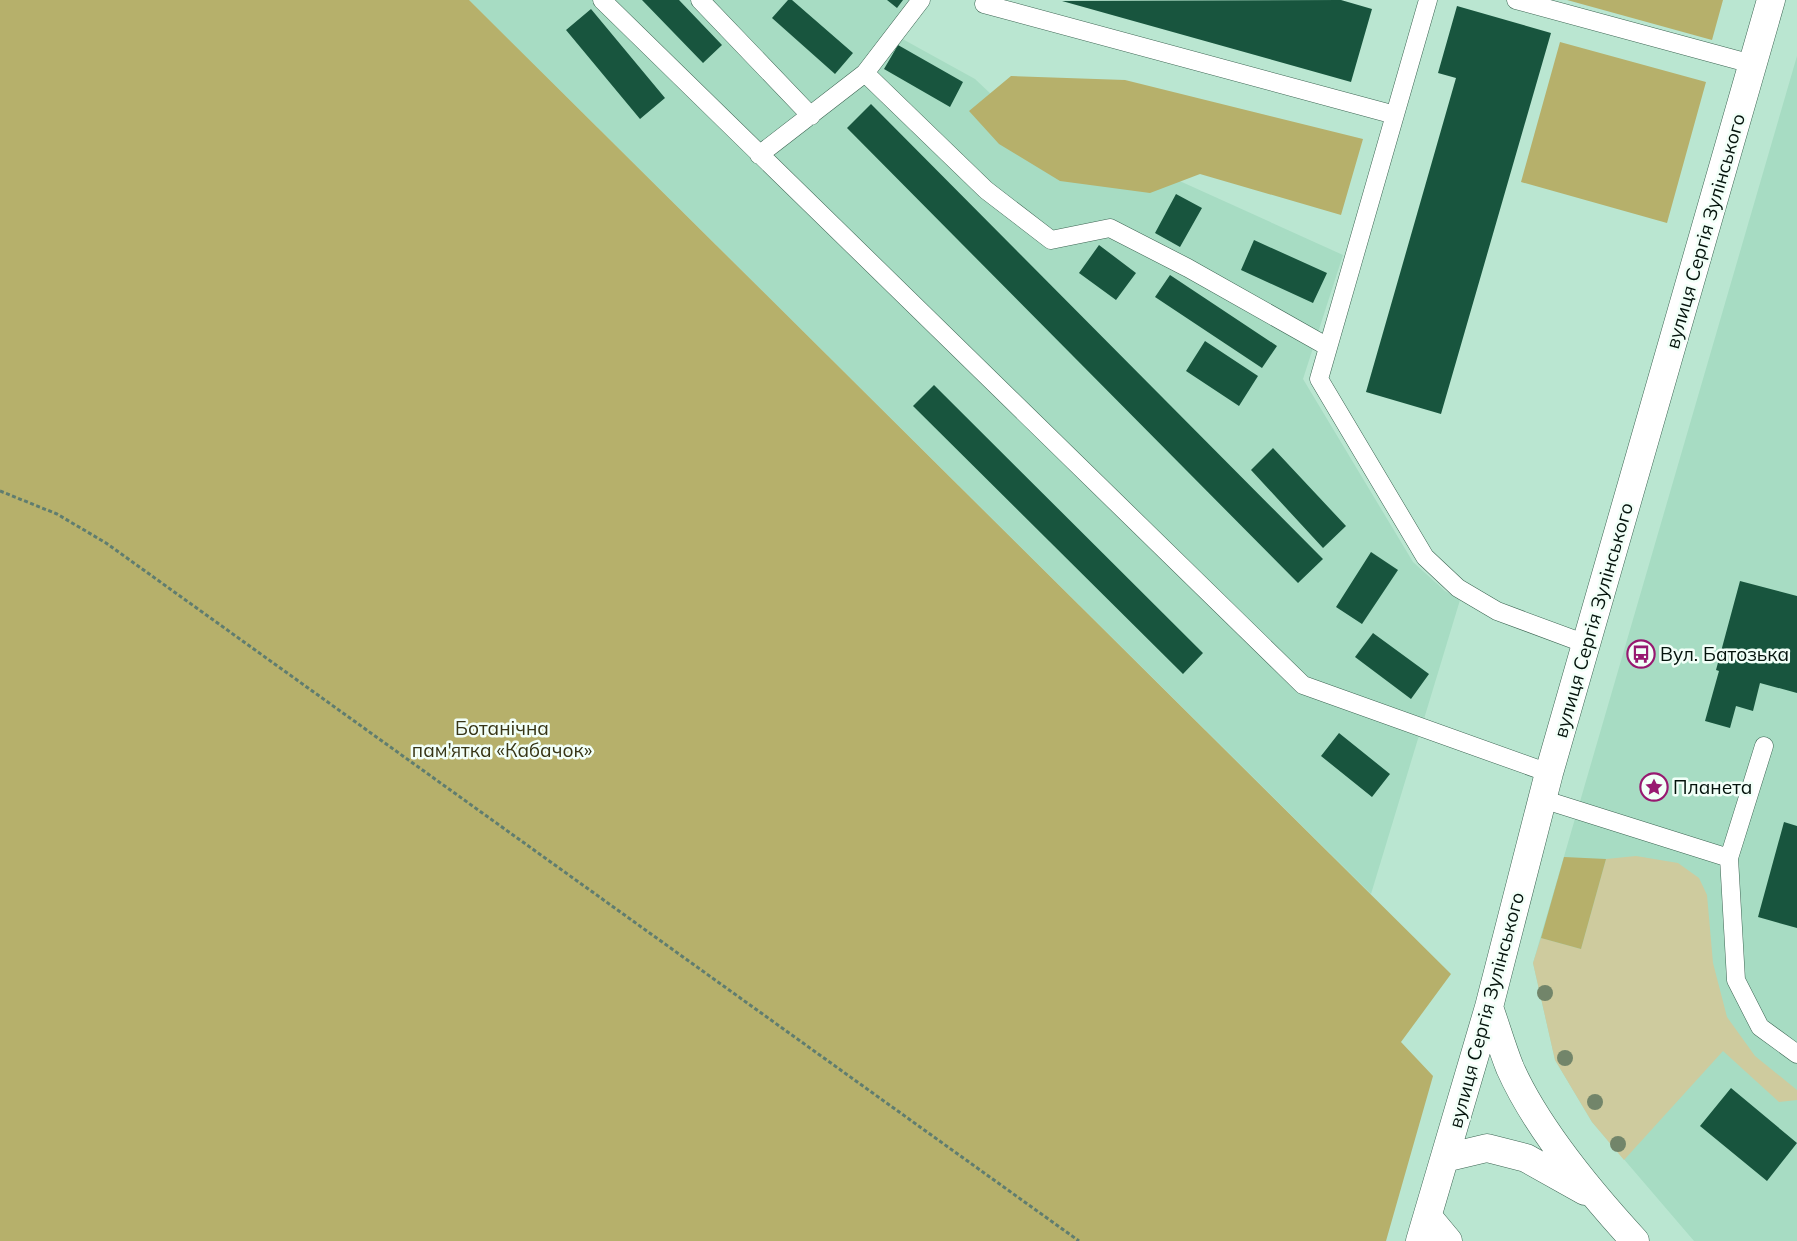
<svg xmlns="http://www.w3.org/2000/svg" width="1797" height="1241" font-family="Mulish,sans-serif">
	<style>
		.built { fill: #a7dcc3 }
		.green { fill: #cecb9e }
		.forest { fill: #b6b06b }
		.building { fill: #18553e }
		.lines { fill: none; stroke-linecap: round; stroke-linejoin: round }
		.lane-casing { stroke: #3d6553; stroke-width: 19 }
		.secondary-casing { stroke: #3d6553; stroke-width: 29 }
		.path { stroke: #607d6f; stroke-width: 3; stroke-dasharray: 4 2.5; stroke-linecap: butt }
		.lane { stroke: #fff; stroke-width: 18 }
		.secondary { stroke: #fff; stroke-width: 28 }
		.tree { fill: #72856a }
		.labels { text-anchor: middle; stroke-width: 5; stroke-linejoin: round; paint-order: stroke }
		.street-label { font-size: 19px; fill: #04130c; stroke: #f2fff8 }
		.poi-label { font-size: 19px; fill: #04130c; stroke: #f2fff8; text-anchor: start }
		.park-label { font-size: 19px; fill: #373516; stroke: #f2fff8 }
	</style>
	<rect width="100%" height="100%" fill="#bae6d1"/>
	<path class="built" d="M469,0H912L888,31L975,79L1062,161L1173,178L1343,255L1303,379L1413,562L1445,591L1460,600L1371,894Z
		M1797,56V1241H1694L1592,1122L1555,1060L1533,963Z"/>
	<path class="green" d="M1636,856L1678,863L1699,878L1707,895L1713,963L1727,1017L1755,1056L1797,1090V1100L1779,1102L1723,1051L1624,1160L1592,1122L1555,1060L1533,963L1541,938L1581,949L1606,859Z"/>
	<path class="forest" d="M0,0H469L1451,974L1401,1042L1433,1076L1386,1241H0Z
		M1567,0H1723L1712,40Z
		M1560,42L1706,82L1667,223L1521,182Z
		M1011,76L1125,80L1363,139L1341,215L1200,174L1150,193L1060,181L999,144L969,111Z
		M1564,857L1606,859L1581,949L1541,938Z"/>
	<path class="building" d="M642,0H679L722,45L703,63Z
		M788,0H792L853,53L835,74L772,18Z
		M887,0H903L897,8Z
		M1341,0L1372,9L1351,82L1062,1Z
		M1457,6L1551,33L1441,414L1366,392L1456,78L1438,73Z
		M591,9L665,98L640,119L566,30Z
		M898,45L963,82L950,107L884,69Z
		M871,104L1323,559L1298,583L847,128Z
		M1176,194L1202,208L1180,247L1155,233Z
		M1254,240L1327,273L1313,303L1241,270Z
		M1099,245L1136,273L1116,300L1079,273Z
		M1170,275L1277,346L1262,368L1155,297Z
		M1205,341L1258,376L1239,406L1186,371Z
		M934,385L1203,653L1183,674L913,406Z
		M1273,448L1346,526L1323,548L1251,470Z
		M1371,552L1398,570L1362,624L1336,607Z
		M1740,581L1797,596V693L1760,683L1753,711L1736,706L1730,728L1705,721L1719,671L1716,670Z
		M1373,633L1429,674L1411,699L1355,657Z
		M1339,733L1390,774L1372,797L1321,756Z
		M1784,822L1797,826V928L1758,917Z
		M1731,1088L1797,1143L1767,1181L1700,1126Z"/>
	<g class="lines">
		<g class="lane-casing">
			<path id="lane" d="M602,0L1303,685L1549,773
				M700,0L811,116
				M1428,0L1319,379L1425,557L1458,588L1497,611L1586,644
				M1516,0L1752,64
				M984,4L1395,115
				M865,73L986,190L1051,240L1110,228L1188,268L1328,347
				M759,155L865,73L921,0
				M1764,746L1729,858L1736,980L1760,1027L1797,1054
				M1542,799L1729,858"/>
		</g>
		<g class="secondary-casing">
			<path id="secondary" d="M1489,1007C1496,1027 1502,1048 1510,1068C1537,1129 1590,1192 1635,1241
				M1445,1158L1487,1148L1526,1158L1585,1191
				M1428,1217L1448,1241
				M1420,1241L1489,1007L1549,773L1771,0"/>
		</g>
		<path class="path" d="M0,491L57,514L106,543L1079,1241"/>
		<use href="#lane" class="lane"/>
		<use href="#secondary" class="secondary"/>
	</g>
	<g class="tree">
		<circle cx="1545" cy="993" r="8"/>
		<circle cx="1565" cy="1058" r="8"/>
		<circle cx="1595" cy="1102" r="8"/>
		<circle cx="1618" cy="1144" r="8"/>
	</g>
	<defs>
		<g id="bus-ring" transform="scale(1.4375)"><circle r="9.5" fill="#f2fff8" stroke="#971870" stroke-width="1.5"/><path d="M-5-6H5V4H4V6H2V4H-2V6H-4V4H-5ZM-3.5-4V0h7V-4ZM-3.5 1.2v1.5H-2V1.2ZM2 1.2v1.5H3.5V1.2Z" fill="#971870"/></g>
		<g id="sight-ring" transform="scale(1.4375)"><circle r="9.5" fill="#f2fff8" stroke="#971870" stroke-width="1.5"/><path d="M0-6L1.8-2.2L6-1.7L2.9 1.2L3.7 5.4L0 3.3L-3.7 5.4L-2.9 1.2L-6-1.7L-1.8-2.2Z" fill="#971870"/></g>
	</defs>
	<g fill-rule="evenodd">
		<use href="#bus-ring" x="1641" y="654"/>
		<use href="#sight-ring" x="1654" y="787"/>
	</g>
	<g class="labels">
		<g class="street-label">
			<text transform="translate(1705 231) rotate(-74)" y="7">вулиця Сергія Зулінського</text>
			<text transform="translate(1593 620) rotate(-74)" y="7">вулиця Сергія Зулінського</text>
			<text transform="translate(1486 1010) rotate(-75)" y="7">вулиця Сергія Зулінського</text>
		</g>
		<g class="poi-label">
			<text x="1660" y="661">Вул. Батозька</text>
			<text x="1673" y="794">Планета</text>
		</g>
		<g class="park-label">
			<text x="502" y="735">Ботанічна<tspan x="502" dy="22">пам'ятка «Кабачок»</tspan></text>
		</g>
	</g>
</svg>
